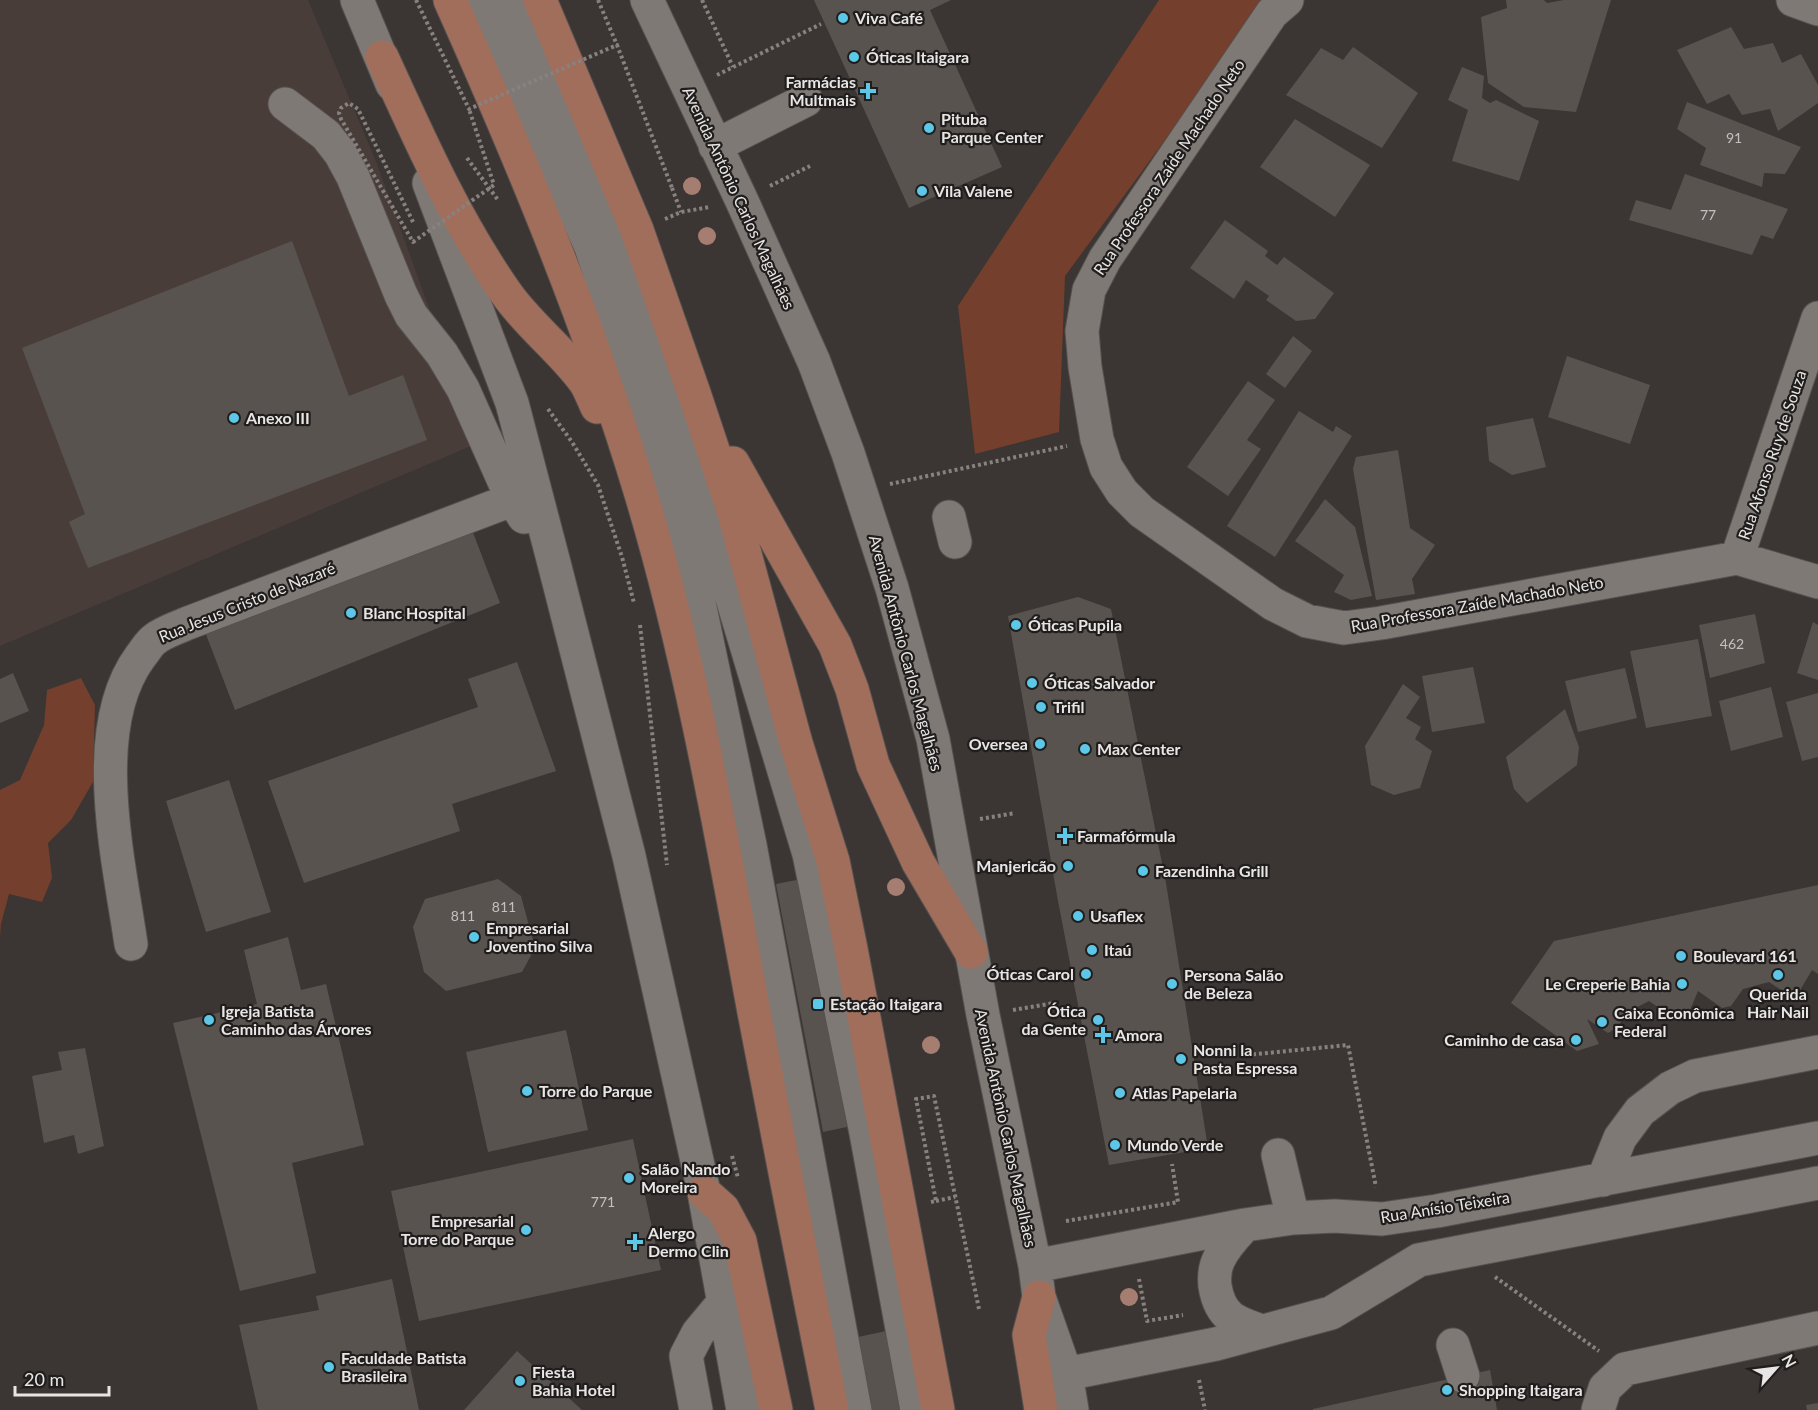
<svg xmlns="http://www.w3.org/2000/svg" width="1818" height="1410" font-family="Lato,sans-serif">
	<style>
		.built { fill: #493d39 }
		.green { fill: #743f2c }
		.building { fill: #595350 }
		.lines { fill: none; stroke-linecap: round; stroke-linejoin: round }
		.minor-casing { stroke: #56514f; stroke-width: 35 }
		.major-casing { stroke: #56514f; stroke-width: 35 }
		.path { stroke: #878280; stroke-width: 4; stroke-dasharray: 3 3; stroke-linecap: butt }
		.minor { stroke: #7f7976; stroke-width: 33 }
		.major { stroke: #a26e5c; stroke-width: 33 }
		.path-bridge { stroke: #878280; stroke-width: 4; stroke-dasharray: 3 3; stroke-linecap: butt }
		.tree { fill: #a57e71 }
		.poi-dot { fill: #5cc7e7; stroke: #201e1d; stroke-width: 2 }
		.labels { text-anchor: middle; stroke-width: 4.5; stroke-linejoin: round; paint-order: stroke }
		.number-label { font-size: 14px; fill: #c5c0bf }
		.poi-label { font-size: 16px; font-weight: bold; fill: #e9e5e4; stroke: #201e1d; text-anchor: start }
		.street-label { font-size: 16px; fill: #e9e5e4; stroke: #201e1d }
	</style>
	<rect width="100%" height="100%" fill="#3b3533"/>
	<path class="built" d="M0,0H308L377,164L478,443L0,646Z"/>
	<path class="green" d="M1159,0H1268L1065,276L1059,432L975,454L958,306Z
		M81,678L95,705L93,782L71,820L48,843L52,878L42,902L9,894L1,924L0,937V790L20,780L44,725L47,690Z"/>
	<path class="building" d="M814,0H951L930,10L1002,167L909,208Z
		M1506,0H1544L1547,3L1564,0H1611L1576,112L1524,107L1488,83L1481,17L1507,8Z
		M1731,27L1744,49L1773,43L1782,63L1801,54L1818,85V103L1778,131L1770,109L1742,115L1729,94L1707,104L1677,50Z
		M1353,47L1418,93L1382,148L1286,95L1321,48L1343,60Z
		M1462,67L1484,76L1482,98L1490,103L1496,100L1539,121L1519,181L1452,161L1468,110L1448,100Z
		M1687,102L1801,147L1785,174L1764,173L1762,187L1700,165L1706,148L1677,129Z
		M1295,119L1370,165L1335,217L1260,167Z
		M1685,174L1788,209L1773,239L1761,235L1752,255L1629,220L1636,200L1671,210Z
		M1225,220L1268,251L1265,256L1277,265L1284,257L1334,293L1315,319L1296,321L1266,300L1269,296L1246,280L1234,299L1190,268Z
		M292,241L349,396L403,375L427,440L88,568L69,522L85,514L22,348Z
		M1293,336L1312,351L1285,388L1266,374Z
		M1567,356L1650,385L1630,444L1548,417Z
		M1248,381L1275,400L1247,440L1261,449L1228,496L1187,467Z
		M1299,411L1333,432L1336,426L1352,436L1275,557L1227,526Z
		M1533,418L1546,467L1512,475L1489,461L1486,427Z
		M1398,450L1410,528L1435,545L1412,579L1415,594L1376,600L1353,469L1356,457Z
		M1325,499L1355,527L1372,596L1351,600L1334,592L1344,575L1295,541Z
		M467,517L500,603L235,710L202,624Z
		M1078,597L1111,609L1166,883L1208,1148L1109,1165L1058,901L1008,616Z
		M1755,614L1765,663L1710,678L1699,625Z
		M1813,622L1818,625V680L1797,673Z
		M1698,639L1712,716L1646,728L1630,651Z
		M517,662L556,771L452,804L460,831L304,883L268,781L478,707L468,679Z
		M1473,667L1485,723L1432,732L1422,676Z
		M1625,668L1637,718L1578,732L1565,681Z
		M13,673L29,711L0,723V679Z
		M1403,684L1420,697L1406,718L1421,727L1415,739L1432,751L1420,788L1394,795L1371,785L1365,746Z
		M1771,687L1783,737L1731,751L1719,701Z
		M1818,693V757L1802,761L1786,702Z
		M1565,709L1579,747L1577,765L1527,803L1514,789L1506,757Z
		M229,780L271,912L206,932L166,801Z
		M812,877L861,1124L823,1132L776,884Z
		M498,879L521,896L535,948L522,972L446,991L424,972L413,927L425,899Z
		M1818,885V974L1812,970L1799,992L1790,996L1769,982L1743,989L1731,1006L1722,1008L1698,991L1690,1010L1675,1019L1649,1001L1626,1013L1618,1027L1608,1033L1587,1019L1599,1044L1577,1051L1511,1003L1554,941Z
		M288,937L301,990L326,984L364,1145L292,1163L316,1273L240,1291L173,1023L257,1004L244,950Z
		M566,1030L588,1130L488,1152L466,1052Z
		M85,1048L104,1146L78,1154L74,1135L44,1143L32,1076L62,1070L58,1052Z
		M633,1139L661,1270L419,1321L391,1191Z
		M392,1279L419,1410H258L239,1325L319,1310L316,1296Z
		M886,1331L902,1410H863L849,1339Z
		M517,1351L582,1410H464Z
		M1490,1370L1497,1410H1313V1409Z
		M1818,1403V1410H1807L1806,1405Z"/>
	<g class="lines">
		<g class="minor-casing">
			<path id="minor" d="M357,0L392,84
				M481,0L591,247L682,522L750,845L855,1410
				M513,0L613,234L695,475L809,854L866,1133L917,1410
				M647,0L742,201L814,362L848,453L892,588L933,739L983,1015L1035,1266L1039,1297L1066,1374L1072,1410
				M1287,0L1272,13L1105,259L1089,290L1082,331L1085,367L1097,439L1106,467L1122,492L1142,512L1273,604L1307,621L1344,628L1381,623L1737,558L1818,582
				M1793,0L1818,9
				M285,104L326,135L340,153L353,177L401,295L411,315L442,354L463,389L512,499L524,517
				M715,146L806,100
				M429,183L512,403L554,563L629,856L704,1192L743,1410
				M949,517L955,542
				M1737,558L1818,318
				M131,944C119,861 87,729 140,657C145,651 149,643 155,639C164,632 177,628 188,623L535,491
				M1278,1155L1293,1218
				M1603,1180L1620,1138L1640,1111L1670,1088L1695,1076L1818,1052
				M1245,1225C1236,1235 1225,1246 1219,1259C1215,1267 1214,1277 1215,1286C1220,1317 1235,1322 1262,1331
				M1035,1266L1245,1225L1293,1218L1335,1216L1382,1219L1437,1211L1818,1138
				M1453,1345L1463,1376
				M1066,1374L1216,1344L1331,1313L1419,1260L1818,1183
				M696,1410L686,1356L698,1333L723,1303
				M1598,1410L1605,1388L1625,1369L1818,1328"/>
		</g>
		<g class="major-casing">
			<path id="major" d="M450,0C522,161 590,325 641,494C692,664 722,839 754,1012C779,1145 806,1277 832,1410
				M540,0L637,230L694,393L734,513L796,743L833,861L851,949L938,1410
				M382,57C419,138 455,220 506,293C529,326 562,350 585,382C590,390 593,399 597,407
				M733,463L835,645L852,689L873,765L918,862L971,952
				M704,1192L723,1209L740,1241L776,1410
				M1039,1297L1029,1335L1041,1410"/>
		</g>
		<path class="path" d="M598,0L617,45
			M702,0L733,67
			M717,75L821,24
			M467,158L498,200
			M770,186L810,166
			M672,188L681,212
			M665,219L681,212L710,207
			M548,409L572,442L598,485L622,557L634,603
			M890,484L1067,446
			M640,625L667,865
			M980,819L1015,813
			M1013,1010L1054,1003
			M1247,1055L1348,1045L1376,1187
			M732,1156L738,1178
			M936,1201L955,1197
			M931,1202L936,1201L916,1099L934,1096L979,1309
			M1066,1221L1178,1202L1172,1164
			M1495,1277L1599,1351
			M1139,1279L1147,1321L1183,1315
			M1199,1380L1205,1410"/>
		<use href="#minor" class="minor"/>
		<use href="#major" class="major"/>
		<path class="path-bridge" d="M416,0L469,109L617,45L672,188
			M413,222L358,109L349,103L341,108L339,113L341,119L413,242L494,185L469,109"/>
	</g>
	<g class="tree">
		<circle cx="692" cy="186" r="9"/>
		<circle cx="707" cy="236" r="9"/>
		<circle cx="896" cy="887" r="9"/>
		<circle cx="931" cy="1045" r="9"/>
		<circle cx="1129" cy="1297" r="9"/>
	</g>
	<g class="poi-dot">
		<circle cx="843" cy="18" r="6"/>
		<circle cx="854" cy="57" r="6"/>
		<path d="M865 82h6v6h6v6h-6v6h-6v-6h-6v-6h6z"/>
		<circle cx="929" cy="128" r="6"/>
		<circle cx="922" cy="191" r="6"/>
		<circle cx="234" cy="418" r="6"/>
		<circle cx="351" cy="613" r="6"/>
		<circle cx="1016" cy="625" r="6"/>
		<circle cx="1032" cy="683" r="6"/>
		<circle cx="1041" cy="707" r="6"/>
		<circle cx="1040" cy="744" r="6"/>
		<circle cx="1085" cy="749" r="6"/>
		<path d="M1062 827h6v6h6v6h-6v6h-6v-6h-6v-6h6z"/>
		<circle cx="1068" cy="866" r="6"/>
		<circle cx="1143" cy="871" r="6"/>
		<circle cx="1078" cy="916" r="6"/>
		<circle cx="474" cy="937" r="6"/>
		<circle cx="1092" cy="950" r="6"/>
		<circle cx="1681" cy="956" r="6"/>
		<circle cx="1086" cy="974" r="6"/>
		<circle cx="1778" cy="975" r="6"/>
		<circle cx="1172" cy="984" r="6"/>
		<circle cx="1682" cy="984" r="6"/>
		<rect x="812" y="998" width="12" height="12" rx="3"/>
		<circle cx="209" cy="1020" r="6"/>
		<circle cx="1098" cy="1020" r="6"/>
		<circle cx="1602" cy="1022" r="6"/>
		<path d="M1100 1026h6v6h6v6h-6v6h-6v-6h-6v-6h6z"/>
		<circle cx="1576" cy="1040" r="6"/>
		<circle cx="1181" cy="1059" r="6"/>
		<circle cx="527" cy="1091" r="6"/>
		<circle cx="1120" cy="1093" r="6"/>
		<circle cx="1115" cy="1145" r="6"/>
		<circle cx="629" cy="1178" r="6"/>
		<circle cx="526" cy="1230" r="6"/>
		<path d="M632 1233h6v6h6v6h-6v6h-6v-6h-6v-6h6z"/>
		<circle cx="329" cy="1367" r="6"/>
		<circle cx="520" cy="1381" r="6"/>
		<circle cx="1447" cy="1390" r="6"/>
	</g>
	<g class="labels">
		<g class="number-label">
			<text x="1734" y="143">91</text>
			<text x="1708" y="220">77</text>
			<text x="1732" y="649">462</text>
			<text x="504" y="912">811</text>
			<text x="463" y="921">811</text>
			<text x="603" y="1207">771</text>
		</g>
		<g class="poi-label">
			<text x="855" y="24">Viva Café</text>
			<text x="866" y="63">Óticas Itaigara</text>
			<text x="856" y="88" text-anchor="end">Farmácias<tspan x="856" dy="18">Multmais</tspan></text>
			<text x="941" y="125">Pituba<tspan x="941" dy="18">Parque Center</tspan></text>
			<text x="934" y="197">Vila Valene</text>
			<text x="246" y="424">Anexo III</text>
			<text x="363" y="619">Blanc Hospital</text>
			<text x="1028" y="631">Óticas Pupila</text>
			<text x="1044" y="689">Óticas Salvador</text>
			<text x="1053" y="713">Trifil</text>
			<text x="1028" y="750" text-anchor="end">Oversea</text>
			<text x="1097" y="755">Max Center</text>
			<text x="1077" y="842">Farmafórmula</text>
			<text x="1056" y="872" text-anchor="end">Manjericão</text>
			<text x="1155" y="877">Fazendinha Grill</text>
			<text x="1090" y="922">Usaflex</text>
			<text x="486" y="934">Empresarial<tspan x="486" dy="18">Joventino Silva</tspan></text>
			<text x="1104" y="956">Itaú</text>
			<text x="1693" y="962">Boulevard 161</text>
			<text x="1074" y="980" text-anchor="end">Óticas Carol</text>
			<text x="1184" y="981">Persona Salão<tspan x="1184" dy="18">de Beleza</tspan></text>
			<text x="1670" y="990" text-anchor="end">Le Creperie Bahia</text>
			<text x="1778" y="1000" text-anchor="middle">Querida<tspan x="1778" dy="18">Hair Nail</tspan></text>
			<text x="830" y="1010">Estação Itaigara</text>
			<text x="221" y="1017">Igreja Batista<tspan x="221" dy="18">Caminho das Árvores</tspan></text>
			<text x="1086" y="1017" text-anchor="end">Ótica<tspan x="1086" dy="18">da Gente</tspan></text>
			<text x="1614" y="1019">Caixa Econômica<tspan x="1614" dy="18">Federal</tspan></text>
			<text x="1115" y="1041">Amora</text>
			<text x="1564" y="1046" text-anchor="end">Caminho de casa</text>
			<text x="1193" y="1056">Nonni la<tspan x="1193" dy="18">Pasta Espressa</tspan></text>
			<text x="539" y="1097">Torre do Parque</text>
			<text x="1132" y="1099">Atlas Papelaria</text>
			<text x="1127" y="1151">Mundo Verde</text>
			<text x="641" y="1175">Salão Nando<tspan x="641" dy="18">Moreira</tspan></text>
			<text x="514" y="1227" text-anchor="end">Empresarial<tspan x="514" dy="18">Torre do Parque</tspan></text>
			<text x="648" y="1239">Alergo<tspan x="648" dy="18">Dermo Clin</tspan></text>
			<text x="341" y="1364">Faculdade Batista<tspan x="341" dy="18">Brasileira</tspan></text>
			<text x="532" y="1378">Fiesta<tspan x="532" dy="18">Bahia Hotel</tspan></text>
			<text x="1459" y="1396">Shopping Itaigara</text>
		</g>
		<g class="street-label">
			<text transform="translate(1169 167) rotate(-56)" y="6">Rua Professora Zaíde Machado Neto</text>
			<text transform="translate(739 198) rotate(65)" y="6">Avenida Antônio Carlos Magalhães</text>
			<text transform="translate(1772 455) rotate(-71)" y="6">Rua Afonso Ruy de Souza</text>
			<text transform="translate(247 602) rotate(-22)" y="6">Rua Jesus Cristo de Nazaré</text>
			<text transform="translate(1477 604) rotate(-10)" y="6">Rua Professora Zaíde Machado Neto</text>
			<text transform="translate(906 653) rotate(75)" y="6">Avenida Antônio Carlos Magalhães</text>
			<text transform="translate(1006 1128) rotate(78)" y="6">Avenida Antônio Carlos Magalhães</text>
			<text transform="translate(1445 1207) rotate(-9)" y="6">Rua Anísio Teixeira</text>
		</g>
	</g>
	<g transform="translate(1776 1368) rotate(62)" stroke="#201e1d" stroke-width="4.5" paint-order="stroke">
	<path d="M0-4.5L10 22L0 15L-10 22Z" fill="#e9e5e4"/>
	<text y="-9" font-size="16" font-weight="bold" text-anchor="middle" fill="#e9e5e4">N</text>
	</g>
	<path d="M15 1386v9h94v-9" fill="none" stroke="#e9e5e4" stroke-width="3"/>
	<text x="24" y="1386" font-size="18" fill="#e9e5e4" stroke="#201e1d" stroke-width="4.5" paint-order="stroke">20 m</text>
</svg>
